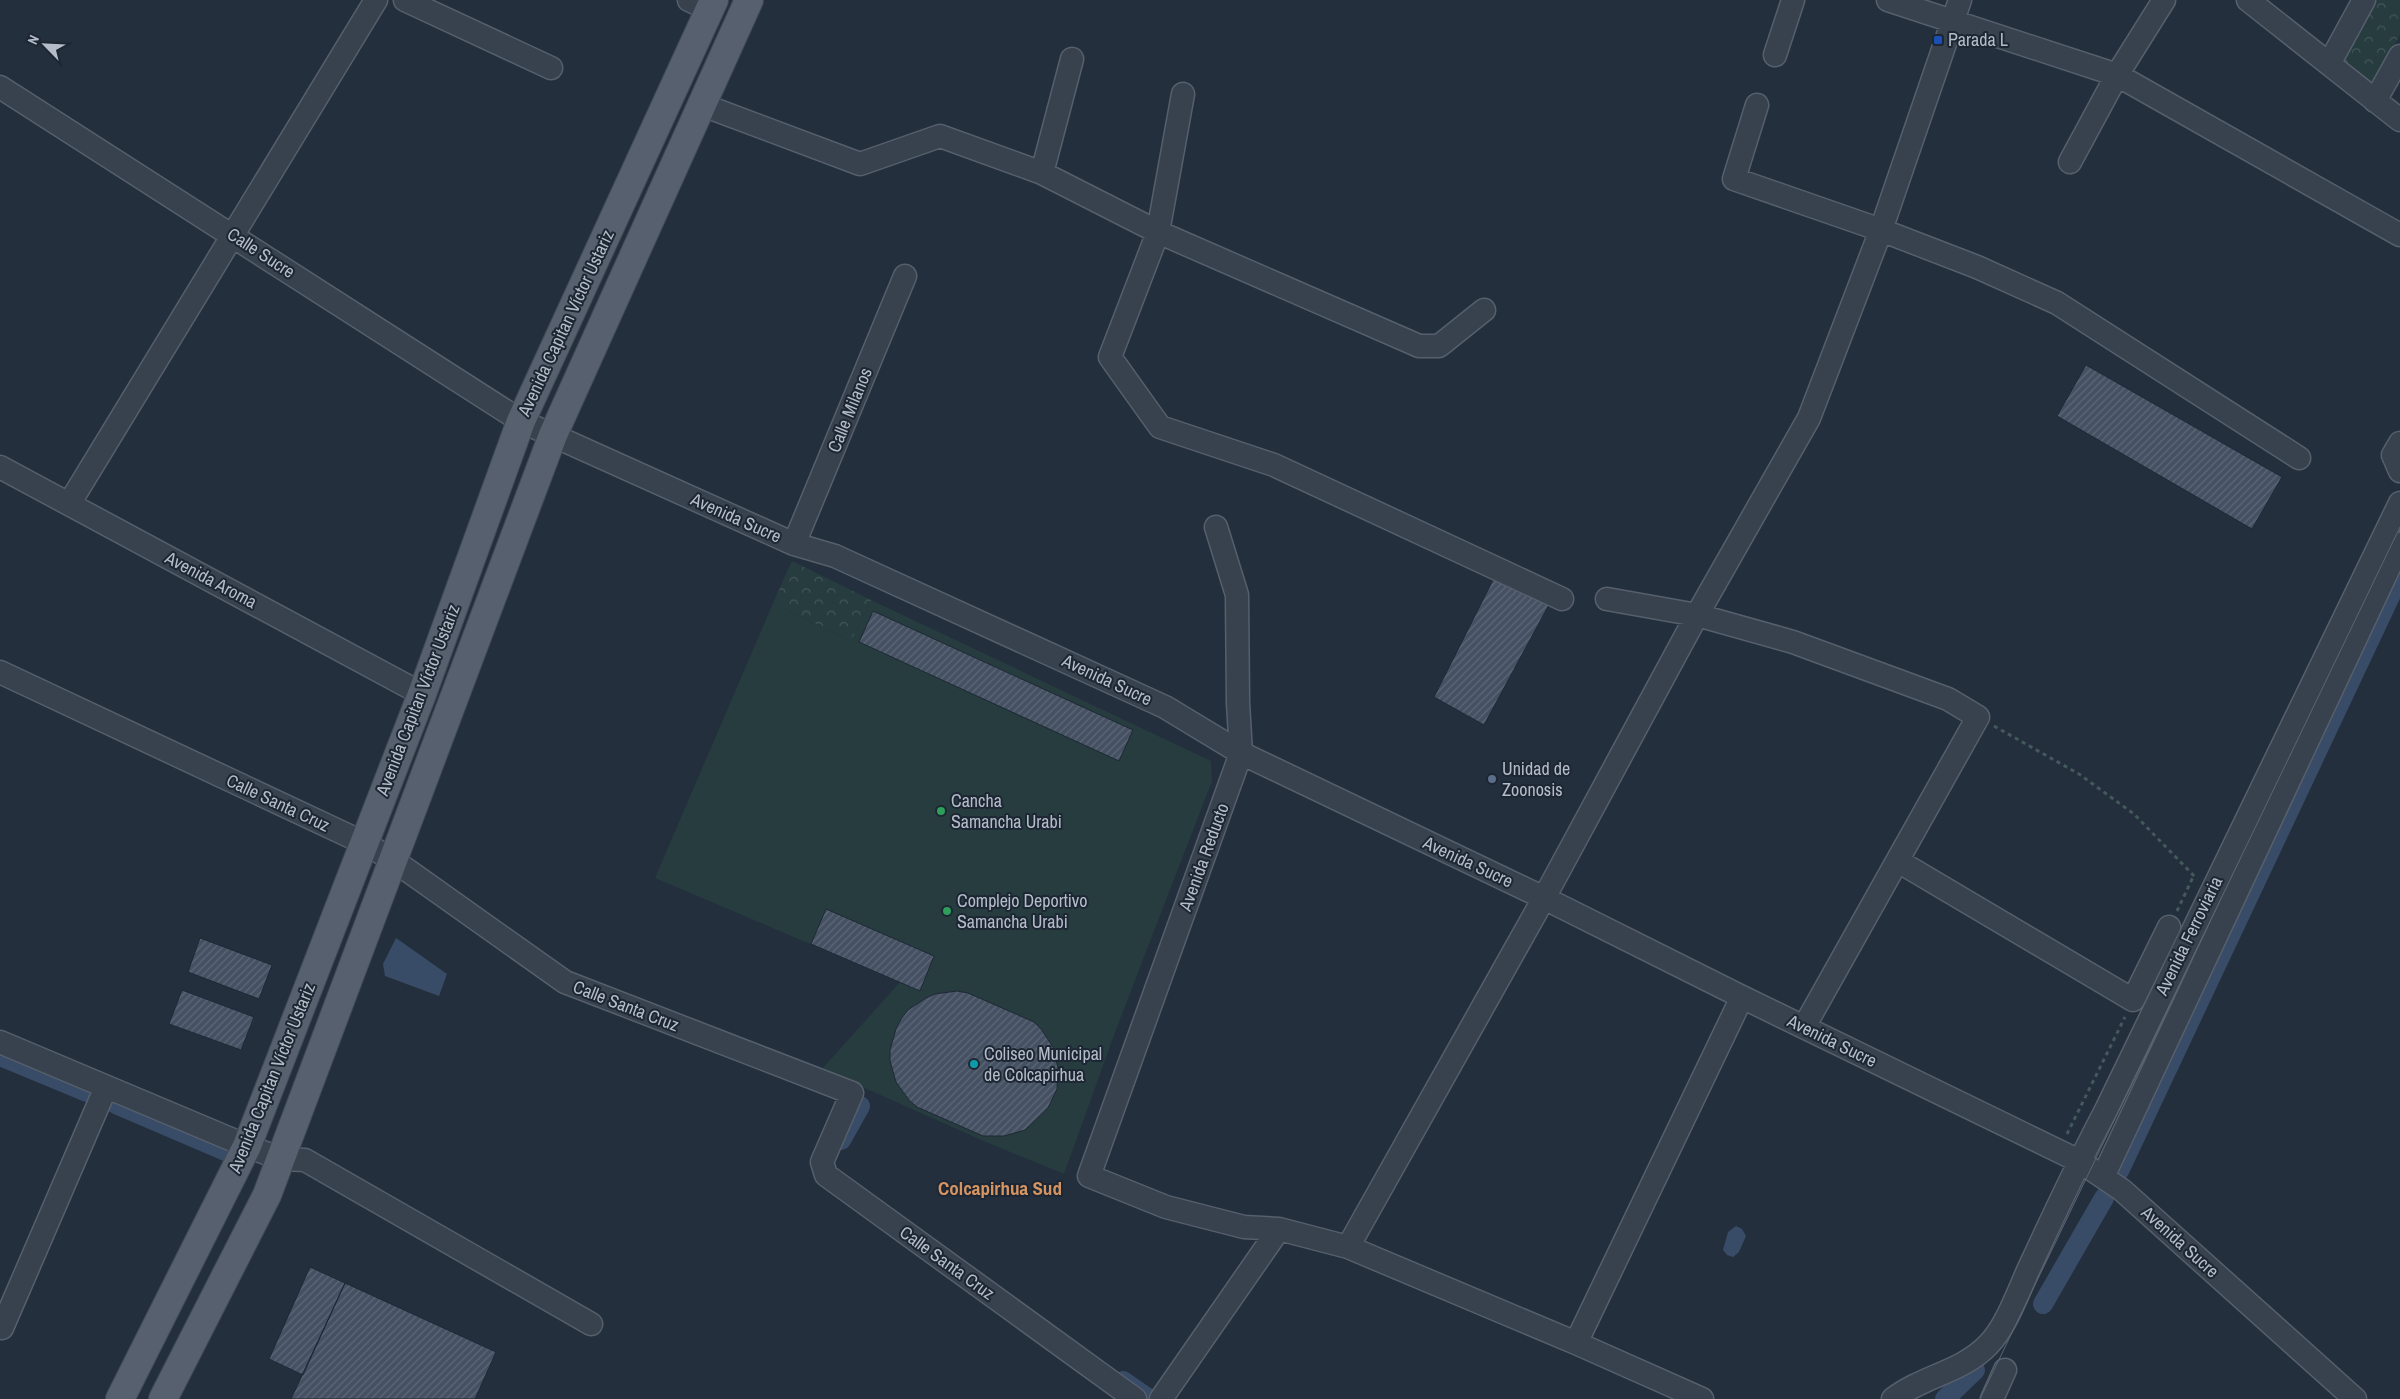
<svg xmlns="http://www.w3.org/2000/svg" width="2400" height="1399" font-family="'Archivo Narrow',sans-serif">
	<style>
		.grass { fill: #263c3f }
		.park { fill: url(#park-crowns) }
		.water { fill: #394c67 }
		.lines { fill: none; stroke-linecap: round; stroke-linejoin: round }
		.canal { stroke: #394c67; stroke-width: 20 }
		.building { fill: url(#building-hatch); stroke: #1f2835 }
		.minor-casing { stroke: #565f6c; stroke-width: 25 }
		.major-casing { stroke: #414a57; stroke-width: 30 }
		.path { stroke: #44595c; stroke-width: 3; stroke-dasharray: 4 4; stroke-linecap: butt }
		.minor { stroke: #38414e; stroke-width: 22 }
		.major { stroke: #56606e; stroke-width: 28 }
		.tram { stroke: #5a6575; stroke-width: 1 }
		.transit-dot { fill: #1a4fb4; stroke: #1d2633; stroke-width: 2 }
		.service-dot { fill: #5c6f8a; stroke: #1d2633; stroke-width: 2 }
		.leisure-dot { fill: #2e9e5b; stroke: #1d2633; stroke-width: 2 }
		.culture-dot { fill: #0f9aa8; stroke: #1d2633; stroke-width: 2 }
		.labels { text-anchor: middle; stroke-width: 4; stroke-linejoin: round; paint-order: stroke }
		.poi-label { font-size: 18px; fill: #b4bcc9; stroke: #1d2633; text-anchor: start }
		.street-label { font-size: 18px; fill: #b4bcc9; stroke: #1d2633 }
		.neighbourhood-label { font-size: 19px; font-weight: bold; fill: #d59563; stroke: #1d2633 }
	</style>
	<defs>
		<pattern id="park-crowns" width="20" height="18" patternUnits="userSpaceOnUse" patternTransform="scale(1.25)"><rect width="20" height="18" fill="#263c3f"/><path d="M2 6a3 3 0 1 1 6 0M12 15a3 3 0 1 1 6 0" fill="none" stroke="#435659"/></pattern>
		<pattern id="building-hatch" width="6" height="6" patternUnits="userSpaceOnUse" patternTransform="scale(1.25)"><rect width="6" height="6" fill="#455162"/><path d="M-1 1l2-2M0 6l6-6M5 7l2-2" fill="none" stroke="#5d6877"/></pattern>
	</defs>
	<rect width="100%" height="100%" fill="#242f3e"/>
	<path class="grass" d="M871,600L1211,761L1212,781L1117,1027L1064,1174L986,1142L822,1069L900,982L655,878L773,603L851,641Z"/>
	<path class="park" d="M2371,0H2400V35L2373,82L2364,83L2341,67V54Z
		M792,561L871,600L851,641L773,603Z"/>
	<path class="water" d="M396,938L447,974L439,996L385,976L383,964Z
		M1736,1226L1742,1229L1746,1236L1739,1252L1733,1257L1727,1255L1723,1250L1728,1232Z"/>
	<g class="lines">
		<path class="canal" d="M0,1056L87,1092
			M116,1104L228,1152
			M841,1140L860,1106
			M2119,1171L2400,575
			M2043,1304L2104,1198
			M1123,1381L1149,1399
			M1945,1399L1975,1370"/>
	</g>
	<path class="building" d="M2086,365L2282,477L2252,529L2057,416Z
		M1495,576L1551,601L1484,725L1434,697Z
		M873,611L1133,730L1119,761L859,642Z
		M826,909L934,956L920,991L811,944Z
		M200,938L272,965L259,999L188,972Z
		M182,990L254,1017L241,1050L169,1024Z
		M957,991L968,993L1034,1022L1041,1029L1053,1047L1058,1068L1057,1089L1048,1108L1025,1130L1004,1136H983L917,1107L909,1100L896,1082L890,1061V1050L896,1029L901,1019L908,1010L926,998L935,994Z
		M310,1267L345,1283L303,1375L269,1359Z
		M345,1283L496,1352L475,1399H291Z"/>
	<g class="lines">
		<g class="minor-casing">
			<path id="minor" d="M405,0L551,68
				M689,0L710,10
				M1888,0L2117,75L2400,235
				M2248,0L2400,120
				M1775,55L1793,0
				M2329,64L2364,0
				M0,87L521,421L794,544L835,556L1165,707L1241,753L1544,898L1742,997L2079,1161L2122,1190L2355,1399
				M1183,94L1158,232L1110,357L1160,427L1274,465L1562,599
				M2375,101L2400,56
				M700,104L860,164L940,136L1042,173L1158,232L1419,346H1439L1484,310
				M1757,105L1734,179L1881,230L1977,267L2057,303L2299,458
				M2070,162L2117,75L2164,0
				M1042,173L1072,59
				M2400,443L2393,455L2400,471
				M0,467L422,694
				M69,504L376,0
				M1216,527L1237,595L1238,703L1241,753L1089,1176L1166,1207L1244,1227L1279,1229L1348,1247L1576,1343L1702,1399
				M794,544L905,276
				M1607,599L1697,615L1793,642L1948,699L1978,717L1804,1027
				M0,672L364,843L393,860L565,982L852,1093L822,1162L826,1175L1135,1399
				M1898,861L2133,1000L2169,927
				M0,1042L247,1146L281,1159L305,1160L591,1324
				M2103,1177L2400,544
				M1348,1247L1544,898L1697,615L1809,418L1881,230L1960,0
				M2,1328L106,1087
				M1576,1343L1742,997
				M1161,1399L1279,1229
				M1893,1399C1923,1376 1962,1372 1988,1345C2007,1326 2019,1289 2031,1264C2055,1212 2079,1161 2106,1110L2400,503
				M1992,1399L2005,1370"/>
		</g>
		<g class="major-casing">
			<path id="major" d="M120,1399L247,1146L422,694L521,421L714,0
				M163,1399L267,1195L553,435L749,0"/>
		</g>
		<path class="path" d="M1994,726L2079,774L2134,814L2197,879
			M2177,911L2193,877
			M2067,1134L2125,1017"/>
		<use href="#minor" class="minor"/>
		<use href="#major" class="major"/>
		<path class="tram" d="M1980,1399L2400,527"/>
	</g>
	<rect class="transit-dot" x="1933" y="35" width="10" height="10" rx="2.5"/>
	<circle class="service-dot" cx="1492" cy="779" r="5"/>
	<g class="leisure-dot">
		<circle cx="941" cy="811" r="5"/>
		<circle cx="947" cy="911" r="5"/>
	</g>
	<circle class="culture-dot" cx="974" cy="1064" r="5"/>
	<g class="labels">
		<g class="poi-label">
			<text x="1948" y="46">Parada L</text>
			<text x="1502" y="775">Unidad de<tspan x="1502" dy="21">Zoonosis</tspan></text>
			<text x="951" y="807">Cancha<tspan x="951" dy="21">Samancha Urabi</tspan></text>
			<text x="957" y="907">Complejo Deportivo<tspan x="957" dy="21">Samancha Urabi</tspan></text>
			<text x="984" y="1060">Coliseo Municipal<tspan x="984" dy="21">de Colcapirhua</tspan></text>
		</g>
		<g class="street-label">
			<text transform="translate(261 253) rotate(33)" y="6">Calle Sucre</text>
			<text transform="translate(566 323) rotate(-65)" y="6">Avenida Capitan Víctor Ustariz</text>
			<text transform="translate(850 410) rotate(-68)" y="6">Calle Milanos</text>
			<text transform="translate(736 518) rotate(24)" y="6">Avenida Sucre</text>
			<text transform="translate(211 580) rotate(28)" y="6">Avenida Aroma</text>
			<text transform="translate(1107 680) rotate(25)" y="6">Avenida Sucre</text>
			<text transform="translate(418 700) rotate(-69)" y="6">Avenida Capitan Víctor Ustariz</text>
			<text transform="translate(278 803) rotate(25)" y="6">Calle Santa Cruz</text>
			<text transform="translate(1204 857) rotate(-70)" y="6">Avenida Reducto</text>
			<text transform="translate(1468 862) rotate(25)" y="6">Avenida Sucre</text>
			<text transform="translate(2189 936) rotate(-64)" y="6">Avenida Ferroviaria</text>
			<text transform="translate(626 1006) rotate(21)" y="6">Calle Santa Cruz</text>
			<text transform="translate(1832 1041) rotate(26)" y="6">Avenida Sucre</text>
			<text transform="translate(272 1078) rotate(-68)" y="6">Avenida Capitan Víctor Ustariz</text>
			<text transform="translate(2180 1242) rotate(42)" y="6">Avenida Sucre</text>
			<text transform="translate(947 1263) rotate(36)" y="6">Calle Santa Cruz</text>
		</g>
		<g class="neighbourhood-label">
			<text x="1000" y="1195">Colcapirhua Sud</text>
		</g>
	</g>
	<g transform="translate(45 45) rotate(294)" stroke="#1d2633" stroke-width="4" paint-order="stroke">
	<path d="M0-4L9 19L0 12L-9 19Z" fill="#b4bcc9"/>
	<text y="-8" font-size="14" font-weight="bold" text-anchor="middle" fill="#b4bcc9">N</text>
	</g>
</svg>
